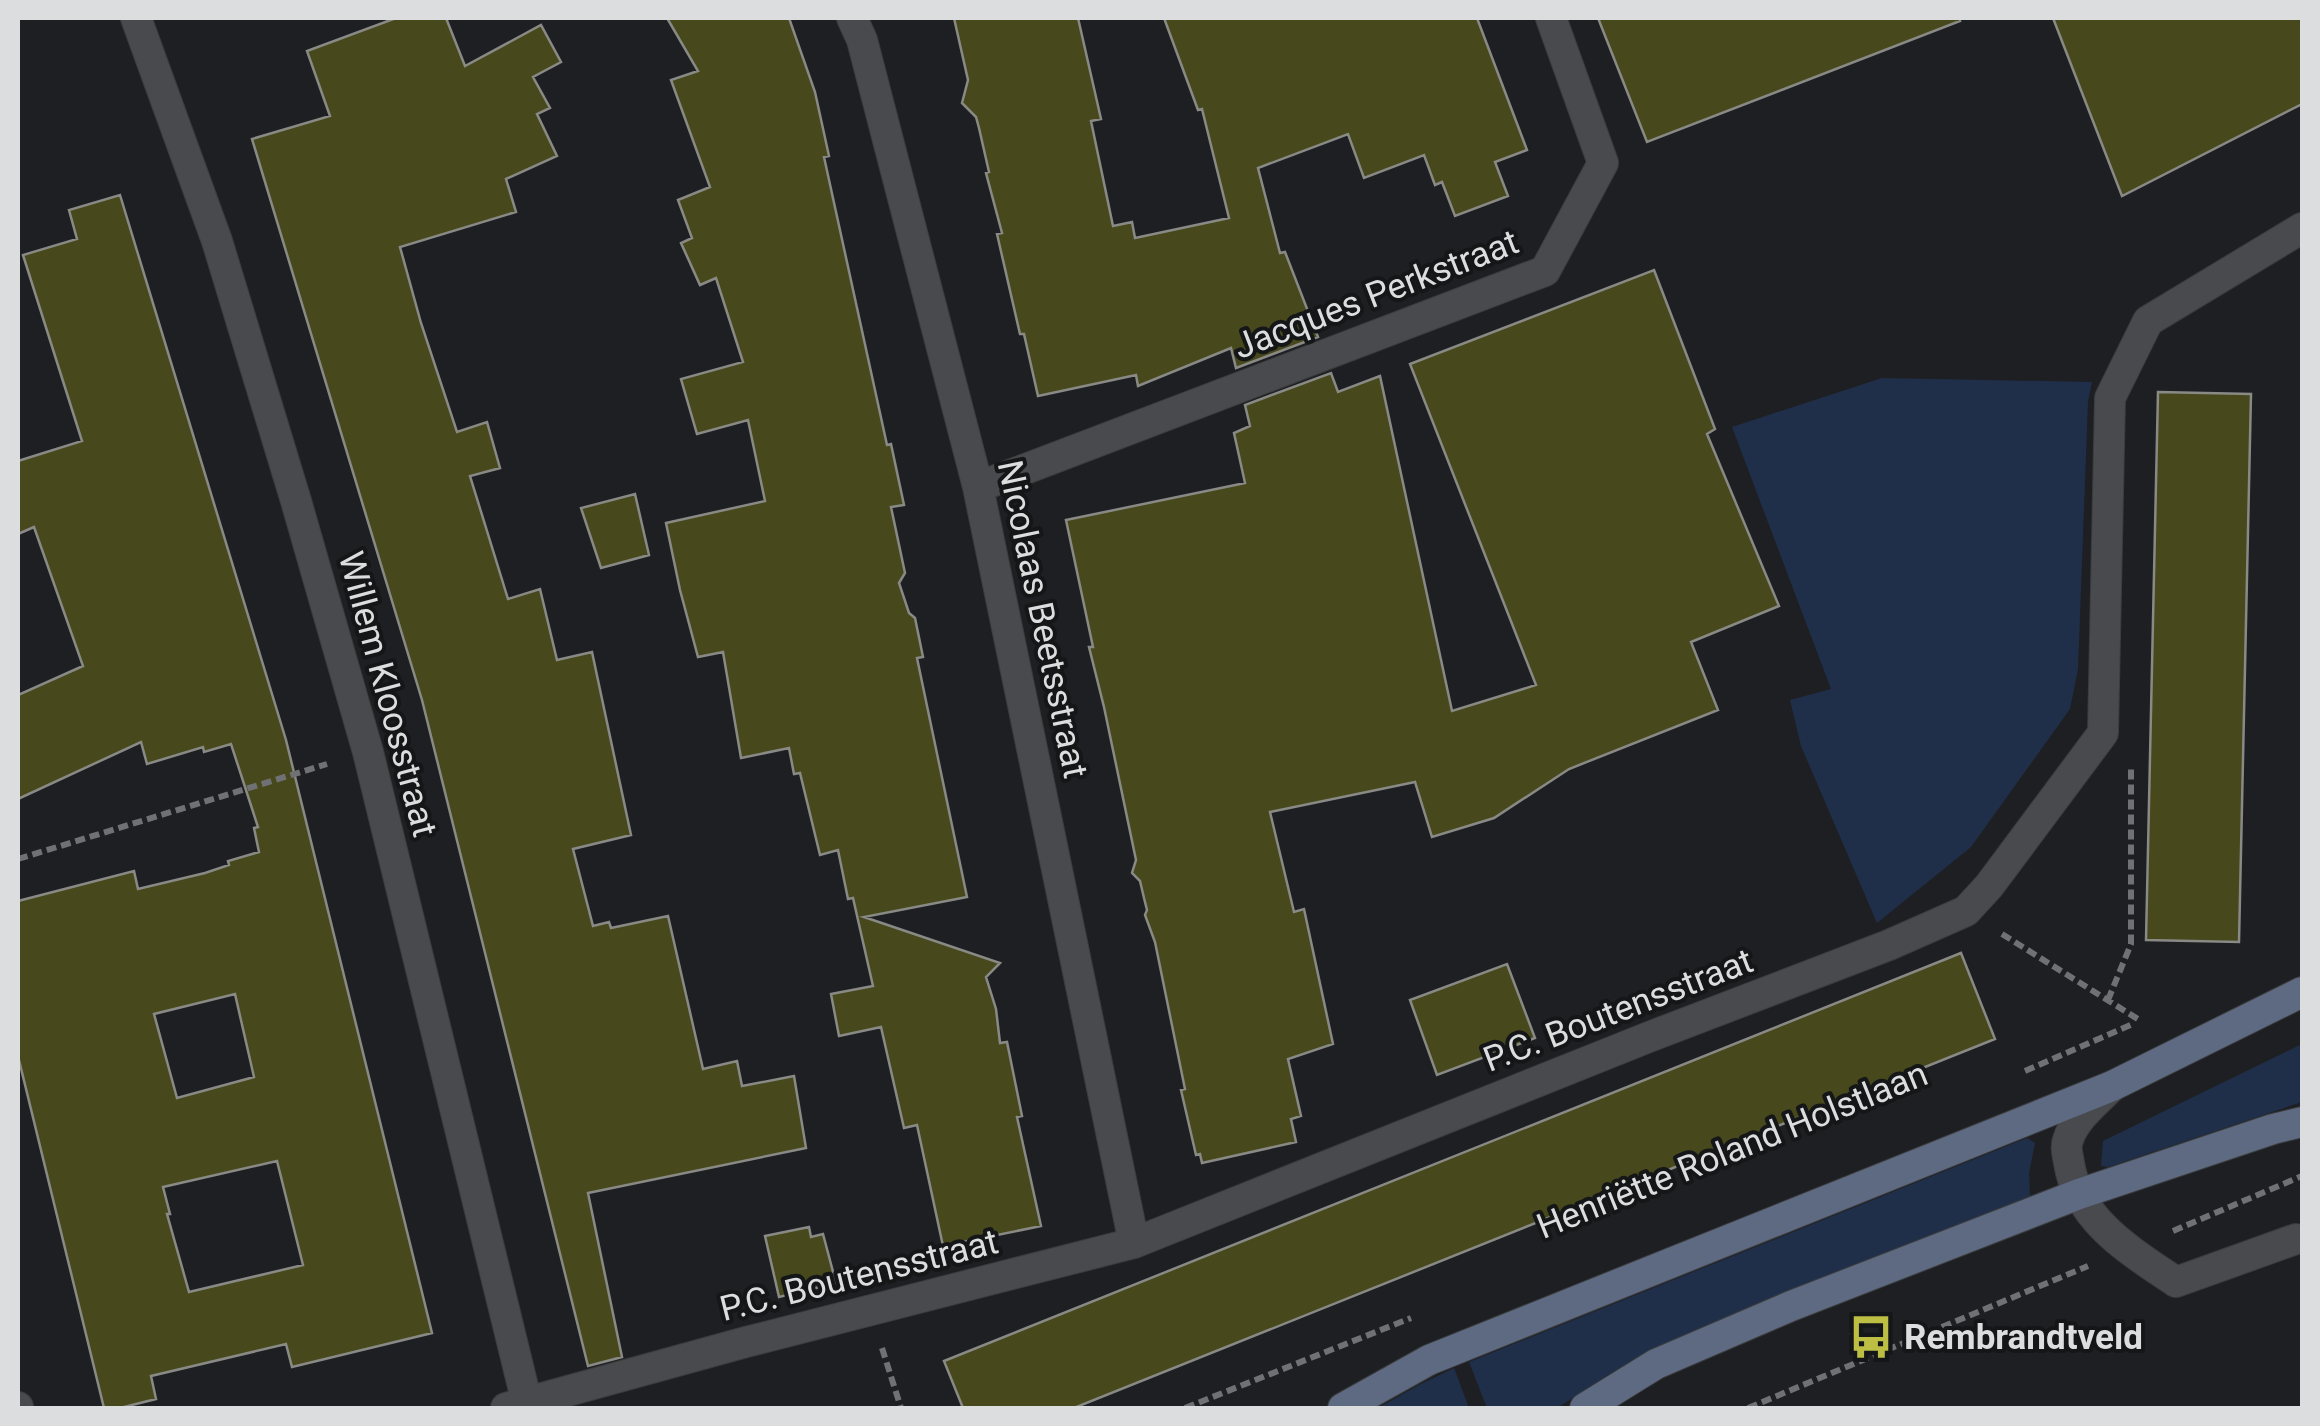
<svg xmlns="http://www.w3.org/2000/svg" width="2320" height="1426" font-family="Roboto,sans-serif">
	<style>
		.green { fill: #202f49 }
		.building { fill: #47481c; stroke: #898985; stroke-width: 2.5; fill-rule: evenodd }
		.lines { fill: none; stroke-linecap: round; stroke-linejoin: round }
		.lane-casing { stroke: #3b3c3e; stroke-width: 32 }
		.street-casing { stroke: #3b3c3e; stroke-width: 32 }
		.secondary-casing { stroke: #3b3c3e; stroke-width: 32 }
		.path { stroke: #707174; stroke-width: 6; stroke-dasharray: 10 5; stroke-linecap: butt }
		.lane { stroke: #494a4d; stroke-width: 30 }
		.street { stroke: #494a4d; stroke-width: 30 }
		.secondary { stroke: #5d6a81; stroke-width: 30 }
		.labels { text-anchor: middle; stroke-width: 8; stroke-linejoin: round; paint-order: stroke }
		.street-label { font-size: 35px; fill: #dcdddf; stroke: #141618 }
		.poi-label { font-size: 35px; font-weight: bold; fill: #dcdddf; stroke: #141618; text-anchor: start }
	</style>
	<rect width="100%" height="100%" fill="#1e1f22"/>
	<path class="green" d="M1882,378L2092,382L2088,401L2078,669L2070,709L1971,847L1877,923L1801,746L1790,700L1831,689L1732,427Z
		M2302,1044V1102L2108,1167L2101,1166L2103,1141Z
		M2027,1138L2035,1143L2029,1173L2030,1198L1677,1339L1610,1374L1557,1408H1487L1469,1362Z
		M1454,1368L1469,1408H1378L1419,1385Z"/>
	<path class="building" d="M396,18H446L465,66L541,25L561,62L533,77L550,108L537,114L557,156L506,179L516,212L400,247L421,323L457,432L487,422L500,468L470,476L508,599L540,589L557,660L592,652L631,835L573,849L593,926L609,922L611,928L668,916L703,1069L737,1061L742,1086L794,1076L806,1148L588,1193L622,1357L588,1366L422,700L252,139L330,116L307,51Z
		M667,18H789L815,92L829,156L824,157L887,445L891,444L904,505L891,507L905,573L899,583L909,613L915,618L923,657L917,658L967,897L864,917L1000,963L986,977L996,1009L1000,1043L1007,1042L1022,1116L1017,1117L1041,1226L943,1246L917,1125L904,1128L881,1027L839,1036L831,994L873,986L853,898L848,899L838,850L820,855L800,773L794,774L789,748L741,758L723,652L698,657L680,590L666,523L765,501L748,420L697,434L681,379L743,362L716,278L700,285L681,243L692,238L678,200L710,187L671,80L698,71Z
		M954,18H1078L1101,119L1091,121L1113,226L1132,222L1135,238L1229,218L1202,109L1198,110L1164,18H1477L1527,150L1495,162L1508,196L1455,216L1442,182L1435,185L1424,155L1364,178L1348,134L1258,168L1280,253L1285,252L1318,337L1236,368L1231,348L1138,386L1136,375L1038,396L1024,334H1020L997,234L1002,233L986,173L989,172L979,128L976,117L962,103L968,80Z
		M1598,18H1959L1960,21L1647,142Z
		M2053,18H2302V104L2122,196Z
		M120,195L286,740L432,1333L292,1367L286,1344L151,1376L156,1399L120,1408H104L18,1056V901L134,871L138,889L205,873L229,865L228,861L259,852L254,828L258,827L231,744L204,752L203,747L147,764L141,742L18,799V695L83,666L34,527L18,534V461L82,441L23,255L77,239L69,210ZM235,994L254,1077L177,1098L154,1014ZM277,1161L303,1265L189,1292L167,1214H170L163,1187Z
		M1654,270L1715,429L1707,434L1779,606L1691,642L1718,710L1569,769L1494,818L1432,837L1415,782L1270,812L1294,912L1304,909L1333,1044L1288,1059L1301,1116L1291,1119L1296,1142L1202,1163L1200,1154L1196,1155L1181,1090L1185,1089L1155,942L1145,915L1147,910L1144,898L1140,881L1132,873L1136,860L1104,707L1089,647H1093L1066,520L1245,483L1234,433L1250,426L1245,405L1331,373L1338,392L1380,376L1452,711L1536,685L1410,364Z
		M2158,392L2251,394L2239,942L2146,940Z
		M635,494L649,555L601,568L581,508Z
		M1961,953L1995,1039L1074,1408H963L944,1361Z
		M1507,964L1535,1038L1437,1075L1410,1000Z
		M809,1227L811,1237L823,1234L836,1283L779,1297L765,1236Z"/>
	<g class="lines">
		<g class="lane-casing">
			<path id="lane" d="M2112,1086C2097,1101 2074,1119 2068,1140C2065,1147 2068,1156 2069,1163C2078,1221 2132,1252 2176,1282L2296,1239"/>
		</g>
		<g class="street-casing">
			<path id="street" d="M136,18L217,241L296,501L368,752L527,1403
				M852,18L862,40L978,487L1134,1243
				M978,487L1545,271L1603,163L1551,18
				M18,1407V1408
				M506,1408L746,1342L1134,1243L1649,1037L1889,945L1966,911L1989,886L2103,733L2110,398L2148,321L2302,228"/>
		</g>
		<g class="secondary-casing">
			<path id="secondary" d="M1343,1408L1429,1360L2112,1086L2302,992
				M1585,1408L1656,1364L1791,1306L2079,1194L2273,1129L2302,1122"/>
		</g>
		<path class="path" d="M18,859L327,764
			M2002,934L2141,1021
			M2108,1000L2131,944V766
			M2025,1071L2133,1024
			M2173,1231L2302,1176
			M1852,1332L1863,1360
			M882,1348L901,1408
			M1185,1408L1411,1318
			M1748,1408L2088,1266"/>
		<use href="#lane" class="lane"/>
		<use href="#street" class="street"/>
		<use href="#secondary" class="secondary"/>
	</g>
	<defs>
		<g id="bus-bare" transform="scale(3.45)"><path d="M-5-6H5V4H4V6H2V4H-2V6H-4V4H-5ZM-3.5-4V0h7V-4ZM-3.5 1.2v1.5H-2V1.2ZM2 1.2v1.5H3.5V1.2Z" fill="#bcbf44" stroke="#141618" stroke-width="2.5" paint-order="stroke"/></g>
	</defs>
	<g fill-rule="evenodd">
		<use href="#bus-bare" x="1871" y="1337"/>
	</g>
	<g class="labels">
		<g class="street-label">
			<text transform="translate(1376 294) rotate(-21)" y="12">Jacques Perkstraat</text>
			<text transform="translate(1043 619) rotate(78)" y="12">Nicolaas Beetsstraat</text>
			<text transform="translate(388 694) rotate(75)" y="12">Willem Kloosstraat</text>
			<text transform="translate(1618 1010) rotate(-21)" y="12">P.C. Boutensstraat</text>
			<text transform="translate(1732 1150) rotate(-22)" y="12">Henriëtte Roland Holstlaan</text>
			<text transform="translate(859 1275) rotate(-14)" y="12">P.C. Boutensstraat</text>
		</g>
		<g class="poi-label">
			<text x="1904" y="1349">Rembrandtveld</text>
		</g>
	</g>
	<rect width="2320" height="1426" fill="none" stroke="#dcdddf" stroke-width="40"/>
</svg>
